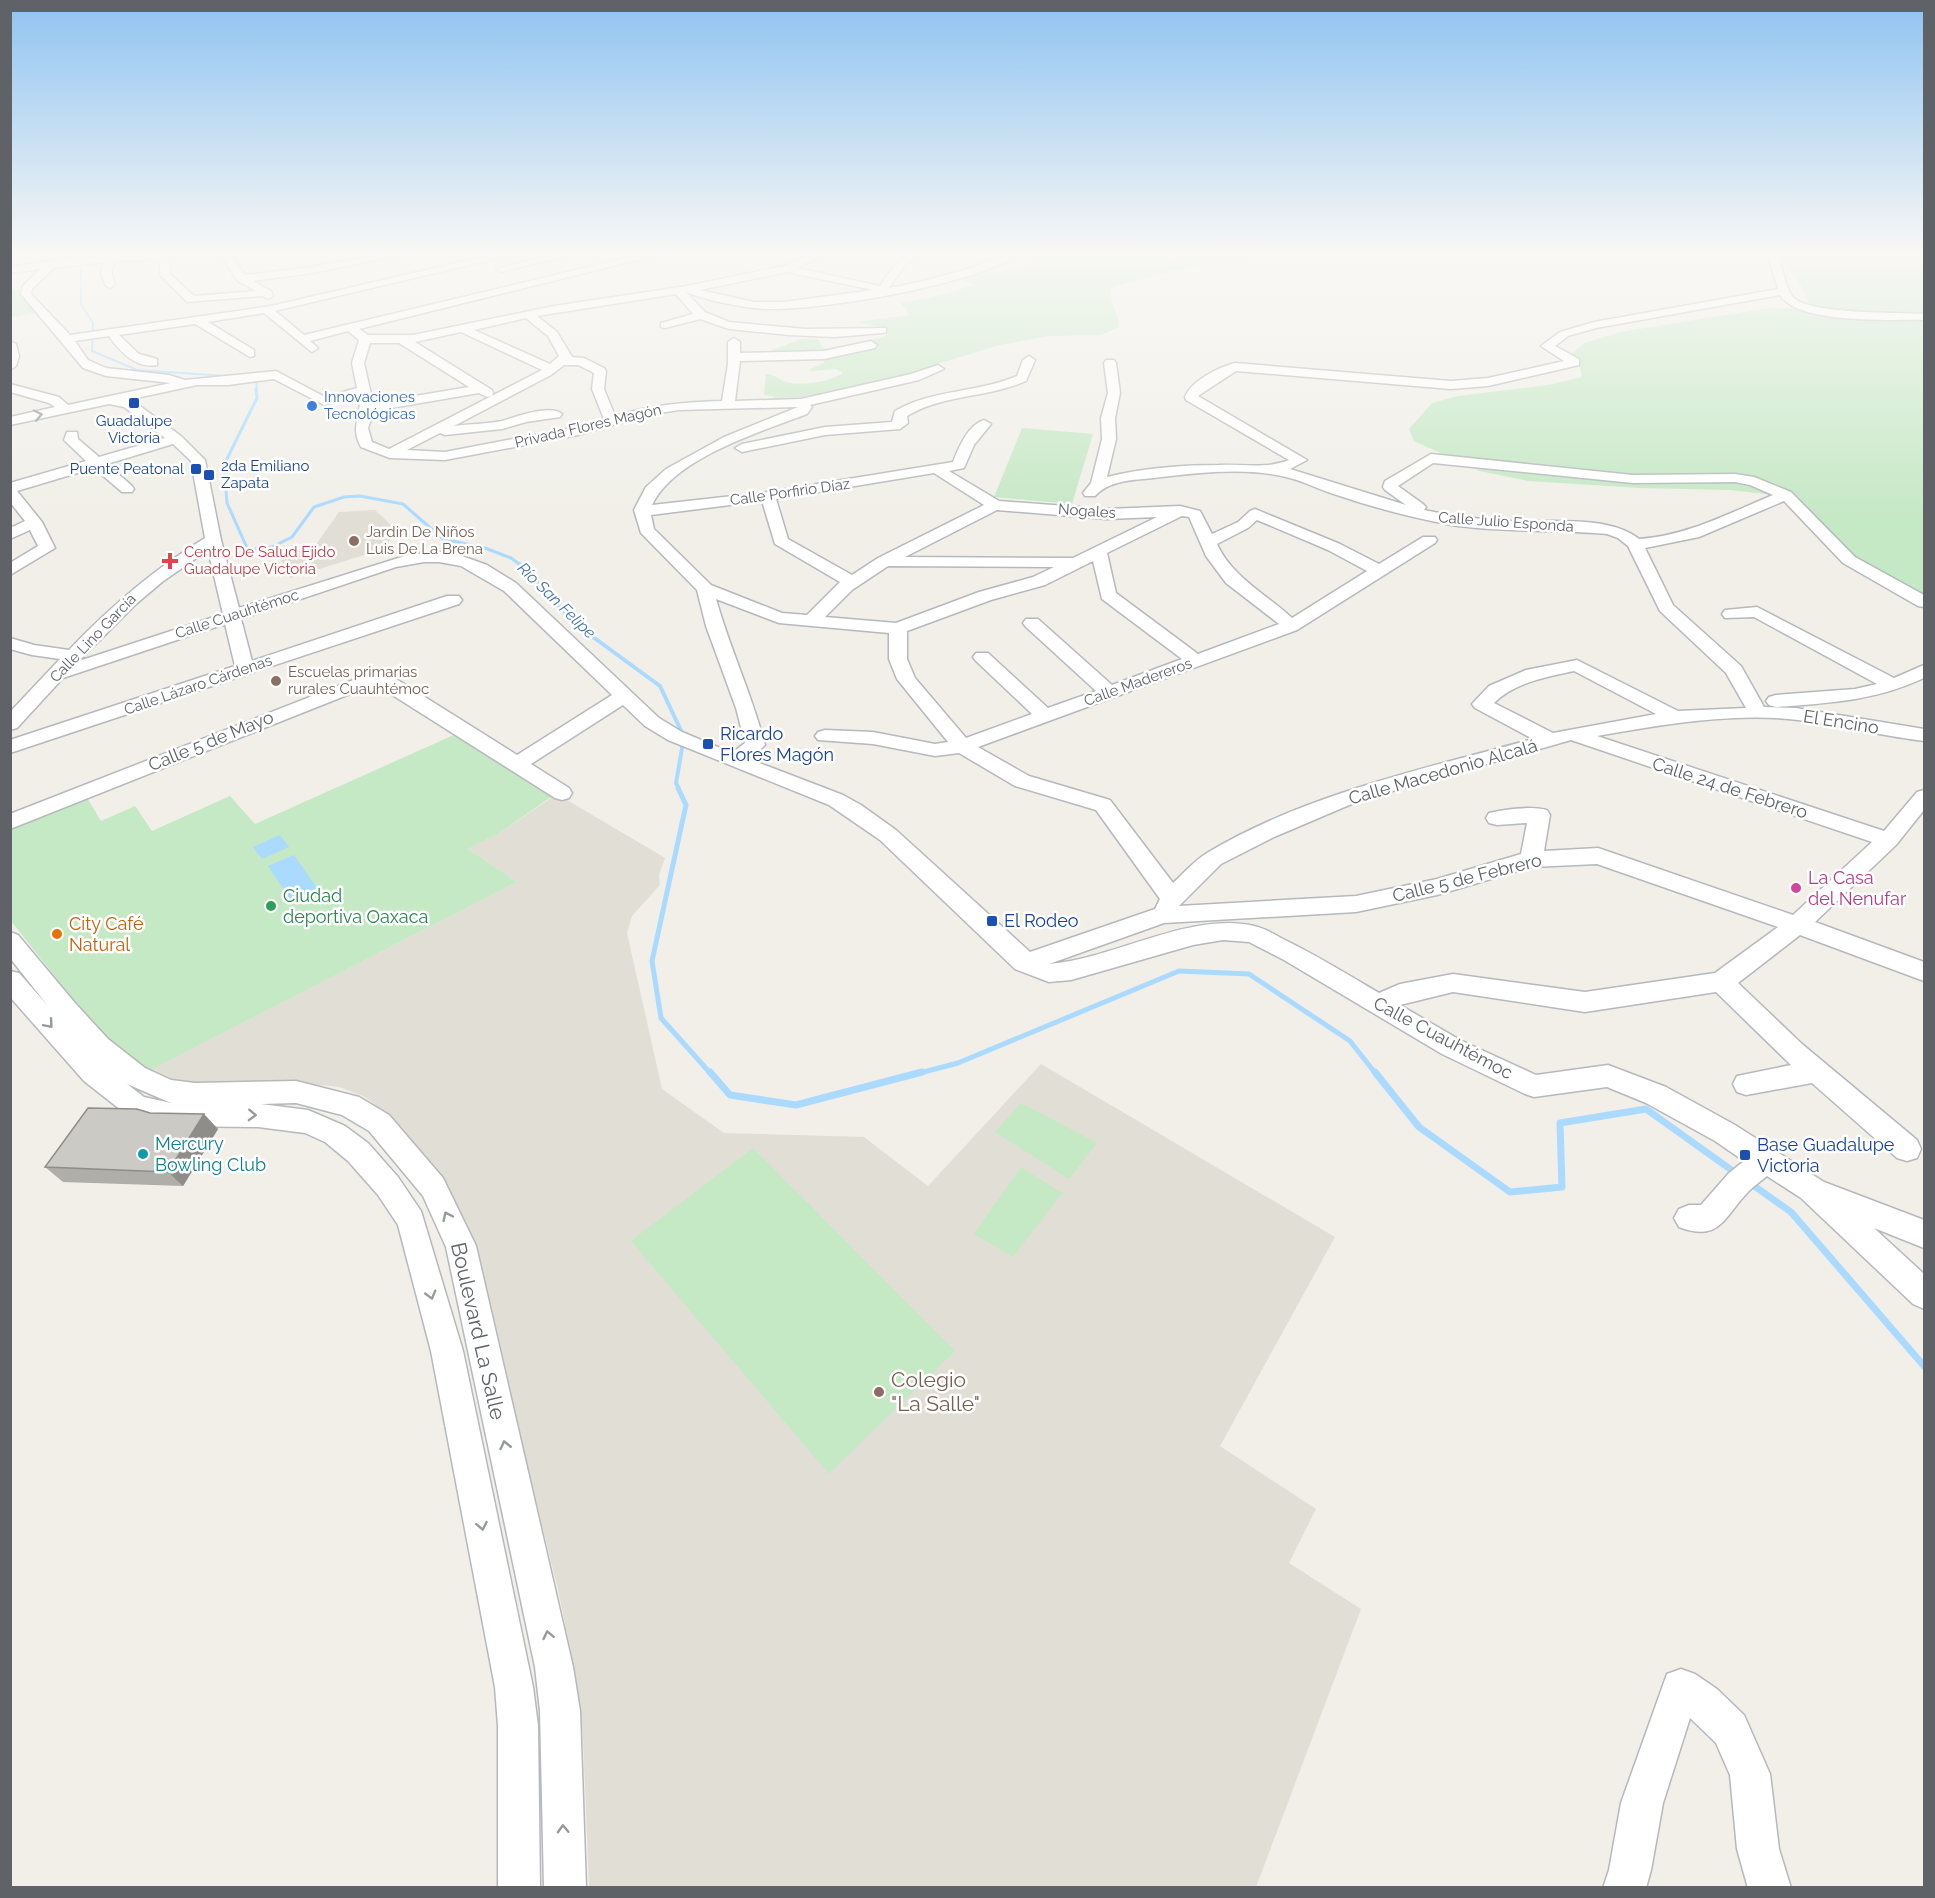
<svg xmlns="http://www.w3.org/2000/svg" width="1935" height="1898" font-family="Raleway,sans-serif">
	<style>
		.education { fill: #e1ded6 }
		.green { fill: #c5e8c5 }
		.water { fill: #aadaff }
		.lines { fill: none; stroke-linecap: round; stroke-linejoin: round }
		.stream-far4 { stroke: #aadaff; stroke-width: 2 }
		.stream-far3 { stroke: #aadaff; stroke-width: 3 }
		.stream-far2 { stroke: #aadaff; stroke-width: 4 }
		.stream-far1 { stroke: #aadaff; stroke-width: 5 }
		.stream { stroke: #aadaff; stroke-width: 7 }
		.minor-casing { stroke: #b5b8bc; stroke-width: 3 }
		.minor { fill: #fff; fill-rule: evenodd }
		.wall { fill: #afaea9 }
		.shaded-wall { fill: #8f8d8a }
		.building { fill: #cccac5; stroke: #8f8d8a; stroke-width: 1.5 }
		.oneway { stroke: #979a9d }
		.transit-dot { fill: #1a4fb4; stroke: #fff; stroke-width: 2 }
		.shop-dot { fill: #3f7fe0; stroke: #fff; stroke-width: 2 }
		.education-dot { fill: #8d6e63; stroke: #fff; stroke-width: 2 }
		.health-dot { fill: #e0444e; stroke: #fff; stroke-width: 2 }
		.hotel-dot { fill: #d1479c; stroke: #fff; stroke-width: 2 }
		.leisure-dot { fill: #2e9e5b; stroke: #fff; stroke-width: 2 }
		.food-dot { fill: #e8710a; stroke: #fff; stroke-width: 2 }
		.culture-dot { fill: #0f9aa8; stroke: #fff; stroke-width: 2 }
		.labels { text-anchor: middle; stroke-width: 5; stroke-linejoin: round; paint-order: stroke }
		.far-shop-label { font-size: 15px; fill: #366cbe; stroke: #fff; text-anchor: start }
		.far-transit-label { font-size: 15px; fill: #164399; stroke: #fff }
		.far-street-label { font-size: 15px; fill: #5f6368; stroke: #fff }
		.far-education-label { font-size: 15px; fill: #785e54; stroke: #fff; text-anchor: start }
		.far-health-label { font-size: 15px; fill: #be3a42; stroke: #fff; text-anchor: start }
		.far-water-label { font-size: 16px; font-style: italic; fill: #4174aa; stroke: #fff }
		.street-label { font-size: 18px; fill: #5f6368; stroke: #fff }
		.transit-label { font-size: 18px; fill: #164399; stroke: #fff; text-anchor: start }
		.hotel-label { font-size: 18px; fill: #b23c85; stroke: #fff; text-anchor: start }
		.leisure-label { font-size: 18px; fill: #27864d; stroke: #fff; text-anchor: start }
		.food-label { font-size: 18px; fill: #c56008; stroke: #fff; text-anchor: start }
		.culture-label { font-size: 18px; fill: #0d838f; stroke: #fff; text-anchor: start }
		.near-street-label { font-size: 21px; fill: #5f6368; stroke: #fff }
		.near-education-label { font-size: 21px; fill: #785e54; stroke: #fff; text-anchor: start }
	</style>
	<rect width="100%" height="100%" fill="#f1efe8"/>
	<path class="education" d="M375,510L392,526L382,529L391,535L387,548L290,578L280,558L315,546L339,512Z
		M557,794L665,858L659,875L660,885L632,916L627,933L662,1089L724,1133L864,1137L928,1186L1041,1064L1335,1237L1220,1446L1316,1509L1289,1563L1361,1609L1256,1887H589L583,1736L576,1679L559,1594L496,1338L399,1130L373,1103L363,1096L339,1087L302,1083L179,1085L147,1072L517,882L468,849L499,833Z"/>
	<path class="green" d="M1024,252L1093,255L1095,252H1122L1171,259L1240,252H1275L1256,260L1176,270L1117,286L1111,289C1109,303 1119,313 1119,327L1101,335L1049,336L1000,345L934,365L905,379L790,402L770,400L775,397L764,395L766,374C774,374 777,378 783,381C799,387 830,382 843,373L836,369L811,371L810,369L824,363V360L767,354L770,351L801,339H818L823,348L826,349L883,337L888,333L880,327L856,322L910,315L901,303L946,294L975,285L958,278L980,270L995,274L1043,259Z
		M1779,252H1924V605L1867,572L1792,505L1766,494L1730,490L1640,488L1528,481L1480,471L1414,441L1409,429L1432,403L1458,396L1548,385L1582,377L1580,366L1570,355L1585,343L1620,332L1770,308L1795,309L1808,303C1804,280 1784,272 1779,252Z
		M20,290L24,299L36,313L11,317V291Z
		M1022,428L1093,434L1072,504L994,497Z
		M456,734L551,797L499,833L468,849L517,882L147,1072L130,1056L110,1046L11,921V826L86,796L101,821L135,806L152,831L230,796L255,824Z
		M1021,1103L1097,1143L1069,1179L995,1132Z
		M753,1148L955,1351L829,1474L631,1241Z
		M1021,1167L1062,1193L1013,1257L974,1234Z"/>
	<path class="water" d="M280,835L289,847L262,859L253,847Z
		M294,855L317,888L291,900L268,866Z"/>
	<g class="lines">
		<path class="stream-far4" d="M81,252V304L93,323L92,351L137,370L241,377
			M250,380L256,381L257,391"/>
		<path class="stream-far3" d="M256,389L257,398L224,465L227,503L248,550L272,547L292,537L314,507L344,497L360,496L403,504L443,539L485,548L511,558L522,566"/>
		<path class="stream-far2" d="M520,564L578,626L660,686L684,737L676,783L679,789"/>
		<path class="stream-far1" d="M678,788L686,805L652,961L661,1018L711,1074
			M916,1074L958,1063L1179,971L1249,974L1350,1041L1376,1074"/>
		<path class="stream" d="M710,1072L730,1095L796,1105L922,1072
			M1375,1072L1419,1127L1510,1192L1562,1187L1560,1123L1646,1109L1737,1174
			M1750,1183L1791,1212L1924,1366"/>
		<g class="minor-casing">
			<path id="minor" d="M219,252H229L245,275L312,267L391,252H415L312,273L253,281L271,291L273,296L268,299L263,296L187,302L160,275V260L157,259L115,261L111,272L115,285L110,288L105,285L101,272L104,262L54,268L32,289L31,294L70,335L271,306L504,252H524L275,311L304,335L651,252H670L359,329L368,335H413L554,306L687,286L784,266L814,252H828L797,268L880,286C892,269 900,252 922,252L905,265L889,288C919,283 947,275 977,266C993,261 1005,252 1022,252C983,284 804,315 753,308C732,305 706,300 686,292L705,312L729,322L805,329L886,328V332L882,333L835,337L789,335L729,329L700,319L665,328L661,327V323L693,314L676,294L537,316L557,332L572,357L584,358L604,368L606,371L604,389L615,416C651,405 685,402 722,401L728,364V342L734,338L740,342V353L824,351L871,341L877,345L875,348L824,359L740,361L735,401L801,399L911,374L938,365L944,369L919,380L810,405L812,407L807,414C760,432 674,458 652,505L768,492L953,462C959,447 968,425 984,420L991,424L974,445L964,468L949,471L999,501L1107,509L1180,506L1200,511L1212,534L1238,522L1250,511L1255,509L1340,544L1379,564L1423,537H1435L1437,540L1435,543L1297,630L978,747L1029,776L1110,800L1173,883C1184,873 1195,860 1207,853C1303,795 1426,768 1533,739L1475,708L1472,704L1489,686L1526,670L1577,660L1678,711L1746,708L1726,673L1660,611L1628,546L1618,538L1607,534C1556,529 1503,533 1452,525C1414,518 1375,508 1337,495C1320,490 1304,481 1286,477C1245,467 1196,473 1154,478C1134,480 1109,480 1095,496H1085L1083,493L1091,483L1102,439L1101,418L1108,393L1104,363L1106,360H1114L1116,363L1120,393L1115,418L1116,439L1107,477C1143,468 1182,465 1219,465C1244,464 1266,469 1289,460L1186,400L1185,397C1191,381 1219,367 1235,363L1451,381L1488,378L1564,361L1541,346L1560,332L1594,322L1778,289L1767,252H1777C1783,266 1784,285 1792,296C1806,315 1899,312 1924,314V320C1891,319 1799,325 1780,295L1596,328L1568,336L1555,346L1579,359V365L1488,386L1451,389L1236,371L1198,396L1307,460L1290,469L1406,505L1385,490L1383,487L1385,481L1431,454L1633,475L1735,474L1754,477L1791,492L1855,557L1924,595V607L1918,606L1843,563L1784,501L1699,537L1645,548L1673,605L1741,666L1764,707L1796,708L1924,729V741C1882,736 1840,725 1798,720C1734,712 1660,725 1597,736L1884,831L1917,792L1924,790V810L1896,845L1815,922L1924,962V981L1800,935L1738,983L1802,1044L1917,1140L1921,1149L1917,1158L1907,1161L1897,1158L1812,1083L1746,1095L1737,1092L1733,1084L1737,1076L1791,1065L1716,992L1585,1012L1453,992L1400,1005L1460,1040L1536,1075L1608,1065L1666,1087L1735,1125L1824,1182L1924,1220V1248L1874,1228L1924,1274V1309L1913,1304L1801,1198L1767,1176C1761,1181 1755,1185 1749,1191C1724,1216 1721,1243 1679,1227L1674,1218L1679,1209L1689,1205H1701L1729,1173L1744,1161L1715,1141L1646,1103L1607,1087L1534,1097L1525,1094L1442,1054L1284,960L1249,942L1223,940L1193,945L1071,980L1049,982L1015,969L880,840L829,805L668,740L645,726L623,705L531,764L569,788L572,793L569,798L562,800L555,798L375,684L10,829V814L374,672L393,677L517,755L612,695L504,591L461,566L439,562H424L396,567L241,619L252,661L447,596H459L462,600L459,604L10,753V740L235,666L225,624L63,678L17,728L10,730V712L60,659L32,655L10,649V638L34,645L69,650C110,607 154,569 205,538L191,461L173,444L107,464L132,486L134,489L132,492H122L94,468L17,491L42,522L55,548L10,575V563L38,546L30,530L10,539V528L25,521L10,502V483L86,461L64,440L67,432H77L78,439L99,457L165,438L124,407L109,404L10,425V417L55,407L49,403L10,392V384L59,397L68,405L171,383L106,376L83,368L21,294L23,286L40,269L10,273V267C41,263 145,245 169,257L170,274L194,296L256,291L238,281ZM787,272L873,290L784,302H754L700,290ZM264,313L312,352L318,348L310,341L348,331L359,340L352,363L357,388L325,397L276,371L185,380L169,375L106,368L88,360L75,341L109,336C120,352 136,369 157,365V359L139,354L119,335L195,324L250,357L254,356V350L208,322ZM526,318L548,336L559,356L550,364L474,330ZM461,332L542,370L389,449L372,442L368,428L374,411L479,393L487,397L492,396L493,393L492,390L415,342ZM370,343H399L469,387L373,403L364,363ZM564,365H578L594,373L592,389L604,419L576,427L445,452L407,450L440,433L445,435L502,429L526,422L560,417L562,414C551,404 515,417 502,421C487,424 469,424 454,426L551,375ZM274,379L324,405L359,395C363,417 349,425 361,447L390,458L445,460L578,435L647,415L679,410L798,407L724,437L666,469L646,487L634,510L641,533L697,590L706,626L736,708L745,743L732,753L682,732L659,718L516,583L487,565L459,555L439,552L408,555L239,608L221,540L205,460L181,436L133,401L127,400L197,385H228ZM1433,463L1633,483L1735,482L1750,485L1773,495C1729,513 1687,536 1639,539C1608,514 1545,523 1507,521C1479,519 1451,516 1424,510L1426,507L1423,504L1398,486ZM934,473L984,505L878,558L852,575L788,539L776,499ZM762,501L775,544L840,582L807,615L782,613L711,585L654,529L651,515ZM997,510L1107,519L1157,517L1073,558L905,557ZM1182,516L1189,517L1206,556L1226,583L1279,624L1198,654L1116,593L1107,553ZM1257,520L1328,550L1367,571L1292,618C1266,594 1232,577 1217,544L1248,528ZM208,550L223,614L79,661L136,604L162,582ZM1093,561L1102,599L1182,659L1112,685L1038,619H1026L1023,623L1026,627L1096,691L1048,708L988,653H976L973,657L976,661L1032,714L966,738L915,678L907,659V631L991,600L1045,585ZM888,566L1054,567L1033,577L979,592L896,623L825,617L852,590ZM716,599L779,623L889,633V659L897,679L948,742L935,744L873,732L825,730L818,732L815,736L818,740L873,744L935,756L959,753L1015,786L1096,810L1160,899L1155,909L1030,952L896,830L861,805L843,795L749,759L765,745C752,695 730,649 716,599ZM1574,671L1656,714L1553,733L1494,703C1515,682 1547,677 1574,671ZM1571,740L1872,842L1793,915L1598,848L1544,851L1550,815L1547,810C1530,806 1506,809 1489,813L1486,818L1489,823L1497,825L1527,823L1521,854L1437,879L1356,896L1179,906L1221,864L1274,837L1361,800ZM1597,864L1778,927L1715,973L1585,992L1453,974L1400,984L1379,993C1347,974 1316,955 1283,939C1274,934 1264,928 1254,926C1191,911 1114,959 1049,964L1164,923L1356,912L1437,895L1532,867Z
				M562,252H583L501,272L496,269Z
				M10,341L16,344L19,356L16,366L10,370Z
				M1029,356L1035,360L1026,381C988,398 943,394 907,416L908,423L900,429L825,435L742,452L735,448L742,444L825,427L892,422L895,411C933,389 977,393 1017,376L1023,360Z
				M1757,607L1894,678L1924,665V678C1875,701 1829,703 1776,707L1769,705L1766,701L1769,697L1776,695L1855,689L1877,684L1754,617L1725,618L1722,614L1725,610Z
				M10,932L18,935L75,1003L108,1039L145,1068L171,1080L195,1083L296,1081L359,1097L389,1115L443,1178L476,1246L573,1667L580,1711L586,1888H544L540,1711L535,1667L446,1247L423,1196L369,1131L342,1115L296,1103L261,1104L308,1110L345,1126L368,1143L398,1177L421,1211L463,1351L533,1687L538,1726L540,1888H498V1726L495,1687L431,1351L398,1225L378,1195L348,1161L325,1142L305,1133L258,1127L166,1126L126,1114L84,1081L10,997V971L19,973L48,1006L10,958ZM127,1084L171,1103L144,1097Z
				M1681,1669L1695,1674L1717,1689L1744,1715L1770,1774L1779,1849L1791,1888H1748L1737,1849L1730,1775L1716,1743L1690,1718L1663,1803L1651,1870L1646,1888H1603L1609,1870L1621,1803L1662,1688L1667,1674Z"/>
		</g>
		<use href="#minor" class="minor"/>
	</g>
	<path class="wall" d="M150,1113L218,1129L183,1186L63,1182L45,1167Z"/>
	<path class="shaded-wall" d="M204,1114L218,1129L183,1186L168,1172Z"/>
	<path class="building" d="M88,1108L137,1109L150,1113L204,1114L168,1172L45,1167Z"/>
	<defs><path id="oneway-chevron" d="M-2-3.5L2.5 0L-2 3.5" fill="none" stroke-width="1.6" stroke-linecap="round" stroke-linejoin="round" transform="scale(1.5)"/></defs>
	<g class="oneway">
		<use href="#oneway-chevron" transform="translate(38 415) rotate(-12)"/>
		<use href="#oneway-chevron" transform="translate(49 1024) rotate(49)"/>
		<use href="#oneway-chevron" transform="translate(252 1115) rotate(2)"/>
		<use href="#oneway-chevron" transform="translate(447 1216) rotate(-115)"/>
		<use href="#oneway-chevron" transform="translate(431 1295) rotate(74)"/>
		<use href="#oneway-chevron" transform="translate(505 1445) rotate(-103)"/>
		<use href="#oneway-chevron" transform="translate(482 1526) rotate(79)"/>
		<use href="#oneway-chevron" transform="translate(548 1635) rotate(-102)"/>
		<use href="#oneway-chevron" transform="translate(563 1829) rotate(-92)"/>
	</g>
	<linearGradient id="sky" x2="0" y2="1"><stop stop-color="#8fc3f1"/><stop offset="0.49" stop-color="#f9f8f5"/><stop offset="1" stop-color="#f9f8f5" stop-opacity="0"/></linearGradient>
	<rect width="1935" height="518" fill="url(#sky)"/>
	<g class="transit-dot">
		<rect x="128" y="397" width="12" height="12" rx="3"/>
		<rect x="190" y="463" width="12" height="12" rx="3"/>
		<rect x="203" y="469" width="12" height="12" rx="3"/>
		<rect x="702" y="738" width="12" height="12" rx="3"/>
		<rect x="986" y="915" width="12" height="12" rx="3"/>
		<rect x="1739" y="1149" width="12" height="12" rx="3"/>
	</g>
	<circle class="shop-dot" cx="312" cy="406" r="6"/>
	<g class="education-dot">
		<circle cx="354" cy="541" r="6"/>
		<circle cx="276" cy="681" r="6"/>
		<circle cx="879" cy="1392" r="6"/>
	</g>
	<path class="health-dot" d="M167 552h6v6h6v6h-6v6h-6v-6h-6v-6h6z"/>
	<circle class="hotel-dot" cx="1796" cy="888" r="6"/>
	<circle class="leisure-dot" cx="271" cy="906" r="6"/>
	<circle class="food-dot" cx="57" cy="934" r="6"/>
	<circle class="culture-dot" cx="143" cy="1154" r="6"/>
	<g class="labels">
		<g class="far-shop-label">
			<text x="324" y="402">Innovaciones<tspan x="324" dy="17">Tecnológicas</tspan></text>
		</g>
		<g class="far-transit-label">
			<text x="134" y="426">Guadalupe<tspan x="134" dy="17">Victoria</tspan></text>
			<text x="221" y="471" text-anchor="start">2da Emiliano<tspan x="221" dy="17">Zapata</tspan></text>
			<text x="184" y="474" text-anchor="end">Puente Peatonal</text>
		</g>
		<g class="far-street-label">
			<text transform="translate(588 426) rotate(-13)" y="5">Privada Flores Magón</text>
			<text transform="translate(790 492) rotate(-8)" y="5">Calle Porfirio Díaz</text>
			<text transform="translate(1087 511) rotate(4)" y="5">Nogales</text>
			<text transform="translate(1506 522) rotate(4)" y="5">Calle Julio Esponda</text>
			<text transform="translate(237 614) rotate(-18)" y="5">Calle Cuauhtémoc</text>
			<text transform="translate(93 638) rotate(-46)" y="5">Calle Lino García</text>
			<text transform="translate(1138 682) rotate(-20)" y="5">Calle Madereros</text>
			<text transform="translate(198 685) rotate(-19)" y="5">Calle Lázaro Cárdenas</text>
		</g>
		<g class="far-education-label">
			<text x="366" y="537">Jardin De Niños<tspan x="366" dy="17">Luis De La Brena</tspan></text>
			<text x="288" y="677">Escuelas primarias<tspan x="288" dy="17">rurales Cuauhtémoc</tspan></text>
		</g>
		<g class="far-health-label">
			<text x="184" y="557">Centro De Salud Ejido<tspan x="184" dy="17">Guadalupe Victoria</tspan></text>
		</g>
		<g class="far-water-label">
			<text transform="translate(557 600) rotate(44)" y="6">Río San Felipe</text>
		</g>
		<g class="street-label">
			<text transform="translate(1841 722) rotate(9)" y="6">El Encino</text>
			<text transform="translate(211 741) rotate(-22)" y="6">Calle 5 de Mayo</text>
			<text transform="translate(1443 772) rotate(-16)" y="6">Calle Macedonio Alcalá</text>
			<text transform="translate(1730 788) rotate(18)" y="6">Calle 24 de Febrero</text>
			<text transform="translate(1467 878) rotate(-14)" y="6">Calle 5 de Febrero</text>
			<text transform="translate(1443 1038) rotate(28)" y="6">Calle Cuauhtémoc</text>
		</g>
		<g class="transit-label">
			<text x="720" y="740">Ricardo<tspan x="720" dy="21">Flores Magón</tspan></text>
			<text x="1004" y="927">El Rodeo</text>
			<text x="1757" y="1151">Base Guadalupe<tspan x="1757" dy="21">Victoria</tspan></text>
		</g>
		<g class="hotel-label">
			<text x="1808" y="884">La Casa<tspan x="1808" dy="21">del Nenufar</tspan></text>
		</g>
		<g class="leisure-label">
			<text x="283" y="902">Ciudad<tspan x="283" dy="21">deportiva Oaxaca</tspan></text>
		</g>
		<g class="food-label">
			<text x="69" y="930">City Café<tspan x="69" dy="21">Natural</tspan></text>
		</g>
		<g class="culture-label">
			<text x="155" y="1150">Mercury<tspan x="155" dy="21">Bowling Club</tspan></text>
		</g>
		<g class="near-street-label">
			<text transform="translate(478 1331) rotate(77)" y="7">Boulevard La Salle</text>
		</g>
		<g class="near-education-label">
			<text x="891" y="1387">Colegio<tspan x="891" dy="24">"La Salle"</tspan></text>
		</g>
	</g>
	<rect width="1935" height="1898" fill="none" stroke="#5f6368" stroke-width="24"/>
</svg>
